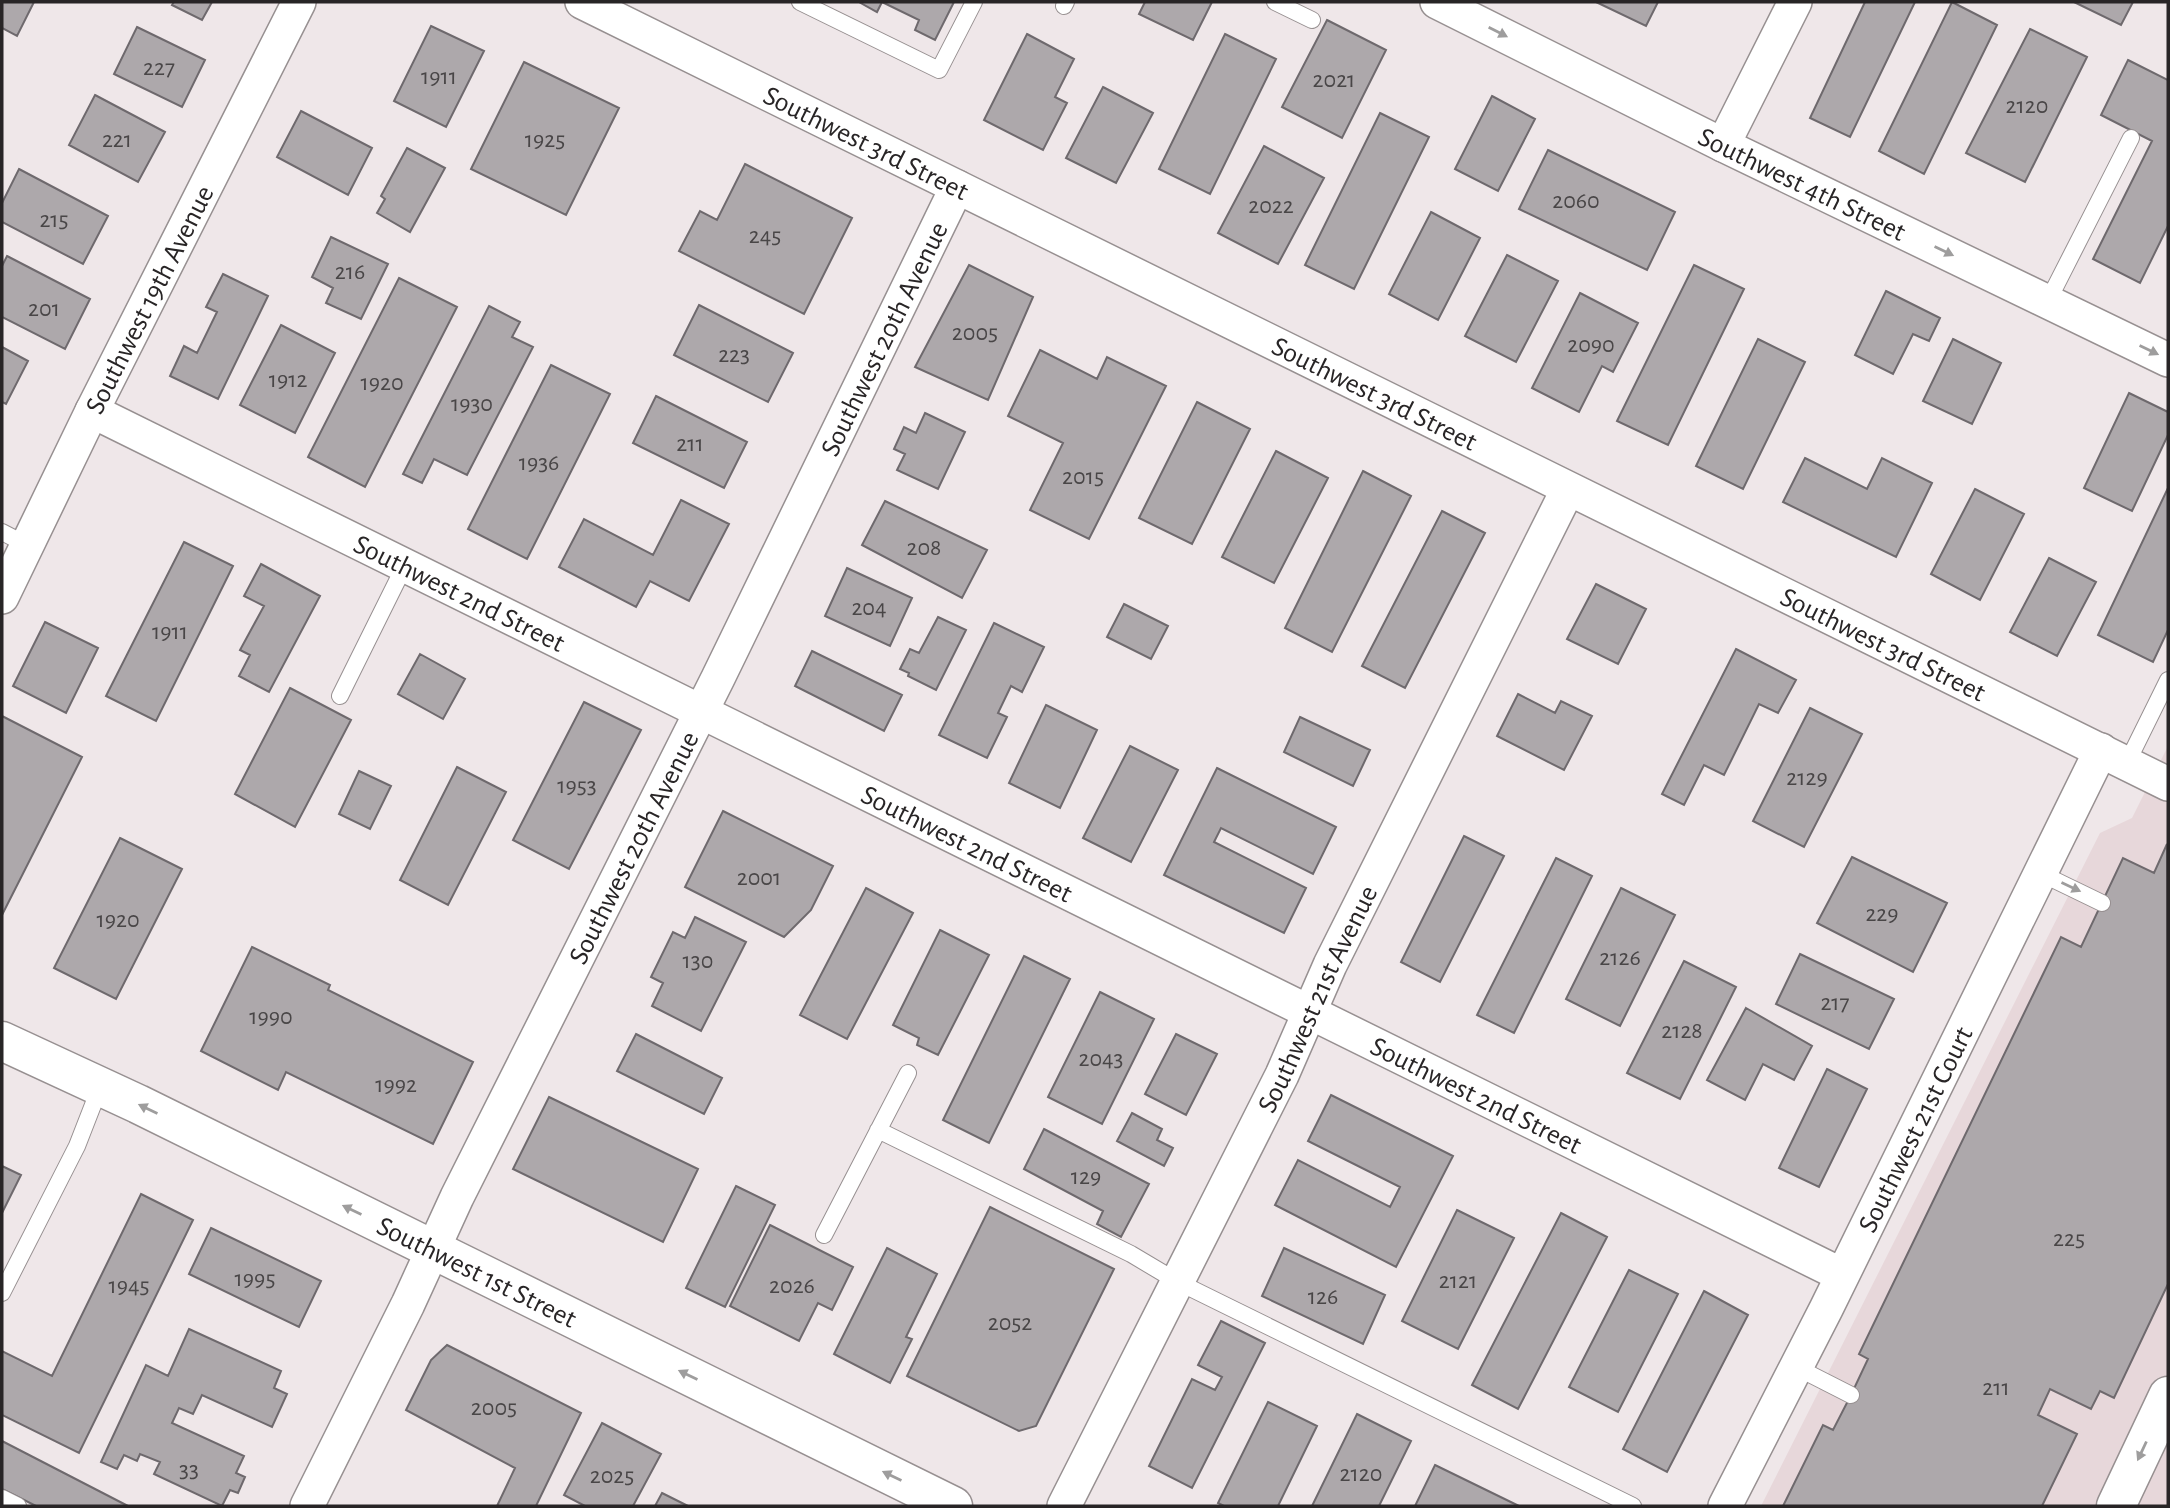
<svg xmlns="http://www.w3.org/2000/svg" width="2170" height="1508" font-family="'Alegreya Sans',sans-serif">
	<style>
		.built { fill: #e7d7da }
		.building { fill: #ada8ab; stroke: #6e696d; stroke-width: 2 }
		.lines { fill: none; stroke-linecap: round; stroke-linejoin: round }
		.lane-casing { stroke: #979091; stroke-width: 18 }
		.street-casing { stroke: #979091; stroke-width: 36 }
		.secondary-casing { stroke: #979091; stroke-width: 41 }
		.lane { stroke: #fff; stroke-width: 16 }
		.street { stroke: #fff; stroke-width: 33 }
		.secondary { stroke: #fff; stroke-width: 38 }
		.oneway { fill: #9e9d9d }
		.labels { text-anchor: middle; stroke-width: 6; stroke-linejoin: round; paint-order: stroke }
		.number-label { font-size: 24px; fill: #494647 }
		.street-label { font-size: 28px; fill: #282526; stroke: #efe7e9 }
	</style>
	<rect width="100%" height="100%" fill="#efe7e9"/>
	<path class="built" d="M2168,746V1506H1761L2100,833L2132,818Z"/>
	<path class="building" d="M2,2H34L17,36L2,28Z
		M174,2H212L202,20L172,5Z
		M859,2H882L877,12Z
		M882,2H954L935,40L915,30L919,20Z
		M1145,2H1212L1193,40L1139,14Z
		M1596,2H1658L1646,26Z
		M1865,2H1915L1850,137L1810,118Z
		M1952,2L1997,25L1924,174L1879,151Z
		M2074,2H2133L2121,25Z
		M1327,20L1386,50L1342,138L1282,107Z
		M431,26L484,51L446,127L394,101Z
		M137,27L205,60L182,107L114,74Z
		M2030,29L2087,57L2025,182L1966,153Z
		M1027,34L1074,59L1055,97L1067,103L1043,150L984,120Z
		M1225,34L1276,59L1210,194L1159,169Z
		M2128,60L2168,80V226L2140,283L2093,259L2152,141L2101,115Z
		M524,62L619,108L566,215L471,169Z
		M1103,87L1153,113L1116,183L1066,158Z
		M95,95L165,132L138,182L69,145Z
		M1492,96L1535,119L1498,191L1455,169Z
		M301,111L372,148L348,195L277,157Z
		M1380,113L1429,137L1354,289L1305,265Z
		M1264,146L1324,178L1278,264L1218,233Z
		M407,148L445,168L410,232L377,213L385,199L381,196Z
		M1548,150L1675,212L1647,270L1519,209Z
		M745,164L852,218L804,314L679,251L700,211L717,220Z
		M19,169L108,216L83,264L2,222V203Z
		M1431,212L1480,238L1438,320L1389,294Z
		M331,237L388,264L361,319L326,303L333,288L312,277Z
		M1507,255L1558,281L1516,362L1465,336Z
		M7,256L90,299L65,349L2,317V266Z
		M969,265L1033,297L988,400L915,367Z
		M1694,265L1744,289L1668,445L1617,421Z
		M223,274L268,296L218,399L170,376L184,346L197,353L217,312L206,307Z
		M399,278L457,307L365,487L308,457Z
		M1886,291L1940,318L1929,341L1913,334L1893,374L1855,355Z
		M1580,293L1638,323L1613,372L1602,366L1579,412L1532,388Z
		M699,305L793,353L768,402L674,355Z
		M489,306L520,322L512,337L533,347L467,475L434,459L422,483L403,474Z
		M281,325L335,353L295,433L240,405Z
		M1758,339L1805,362L1743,489L1696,466Z
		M1953,339L2001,363L1972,424L1923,401Z
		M2,347L28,361L6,404L2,402Z
		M1040,350L1097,379L1107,357L1166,386L1089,539L1030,510L1063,443L1008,416Z
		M551,365L610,394L527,559L468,529Z
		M2129,393L2168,412V435L2132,511L2084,488Z
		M656,396L747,442L724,488L633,443Z
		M1197,402L1250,429L1192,544L1139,518Z
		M925,413L965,432L938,489L897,470L905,454L894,449L904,427L916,433Z
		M1276,451L1328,478L1274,583L1222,557Z
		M1805,458L1867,489L1882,458L1932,483L1896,557L1783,502Z
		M1363,471L1411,496L1332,652L1285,628Z
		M2168,488V630L2153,662L2098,635Z
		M1975,489L2024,514L1980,600L1931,574Z
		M681,500L729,524L689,601L650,581L636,607L559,567L584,519L653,555Z
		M885,501L987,550L962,598L862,545Z
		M1442,511L1485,533L1405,688L1362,666Z
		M184,542L233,566L156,721L106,696Z
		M2049,558L2096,582L2057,656L2010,632Z
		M261,564L320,596L269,692L239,676L250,655L240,650L264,606L244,596Z
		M847,568L912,598L890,646L825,616Z
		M1596,584L1646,609L1618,664L1567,639Z
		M1124,604L1168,626L1151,659L1107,637Z
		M938,617L966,630L936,690L908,676L909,673L900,669L910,649L919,653Z
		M45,622L98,648L66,713L13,686Z
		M994,623L1044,647L1022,692L1011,686L998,713L1007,717L987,758L939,735Z
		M1736,649L1796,680L1778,713L1759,704L1724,775L1704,765L1684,805L1662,794Z
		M812,651L902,695L884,731L795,686Z
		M420,654L465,679L443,719L398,694Z
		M290,688L351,720L295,827L235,794Z
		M1518,694L1555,713L1561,701L1592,716L1564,770L1497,736Z
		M584,702L641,730L569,869L513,840Z
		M1046,705L1097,730L1060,808L1009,783Z
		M1810,708L1862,734L1804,847L1753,821Z
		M2,716L82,757L2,915Z
		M1300,717L1370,750L1353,786L1284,752Z
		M1130,746L1178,770L1131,862L1083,838Z
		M457,767L506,792L448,905L400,880Z
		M1217,768L1336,827L1313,874L1221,828L1214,842L1306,888L1284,933L1164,875Z
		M359,771L391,786L370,829L339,814Z
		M723,811L833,866L811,910L784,937L685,887Z
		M1464,836L1504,856L1440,982L1401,962Z
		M120,838L182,869L116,999L54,968Z
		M2167,844L2168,1284L2114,1398L2100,1391L2091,1409L2050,1389L2038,1415L2077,1434L2042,1506H1783L1823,1425L1833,1430L1851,1395L1868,1359L1859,1354L2061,937L2081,947L2123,858L2154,873Z
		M1852,857L1947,903L1913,972L1817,923Z
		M1556,858L1592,876L1514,1033L1477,1015Z
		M866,888L913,913L847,1039L800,1015Z
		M1621,888L1675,915L1620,1026L1566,999Z
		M695,917L746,942L701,1031L652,1006L663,983L651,977L673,932L685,938Z
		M940,930L989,955L938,1055L917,1045L919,1038L893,1025Z
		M252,947L330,985L328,990L473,1062L433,1144L286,1072L278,1090L201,1051Z
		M1800,954L1894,999L1869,1049L1776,1004Z
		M1024,956L1070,979L989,1143L943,1120Z
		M1684,961L1736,987L1680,1099L1627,1073Z
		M1100,992L1154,1019L1102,1124L1048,1097Z
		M1746,1008L1812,1046L1794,1080L1763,1064L1745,1100L1707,1080Z
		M636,1034L722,1078L704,1114L617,1071Z
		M1176,1034L1217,1054L1186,1115L1145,1094Z
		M1827,1069L1867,1089L1819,1187L1779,1168Z
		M1331,1095L1453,1156L1396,1267L1275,1205L1298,1160L1390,1207L1400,1187L1308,1141Z
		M549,1097L698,1169L663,1242L513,1169Z
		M1132,1113L1162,1129L1157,1140L1173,1148L1164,1166L1117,1141Z
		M1044,1129L1149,1184L1121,1237L1097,1224L1103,1211L1024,1169Z
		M2,1166L21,1175L2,1213Z
		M736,1186L775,1205L725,1307L686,1288Z
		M141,1194L193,1220L79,1453L2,1415V1351L52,1376Z
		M990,1207L1114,1269L1036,1426L1019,1431L907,1376Z
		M1457,1210L1514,1238L1458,1349L1402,1321Z
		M1561,1213L1607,1237L1518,1409L1472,1385Z
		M770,1225L853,1267L832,1310L818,1303L799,1341L730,1306Z
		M211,1228L321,1281L299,1327L189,1274Z
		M887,1248L937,1274L906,1337L912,1339L890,1383L834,1354Z
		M1284,1248L1385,1295L1363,1344L1262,1296Z
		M1629,1270L1678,1294L1618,1412L1569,1387Z
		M1704,1291L1748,1315L1667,1472L1623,1449Z
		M1221,1321L1265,1343L1192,1488L1149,1466L1192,1379L1215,1390L1222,1377L1198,1365Z
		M189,1329L281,1371L274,1388L287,1394L272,1427L202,1395L193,1414L179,1408L172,1423L244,1456L236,1473L245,1477L238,1493L230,1490L222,1506L154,1474L160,1462L140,1454L137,1461L124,1455L117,1469L101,1462L146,1365L168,1376Z
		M447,1345L581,1413L536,1506H497L515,1468L406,1410L431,1360Z
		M1268,1402L1317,1426L1278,1506H1224L1218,1503Z
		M1357,1414L1411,1441L1379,1506H1312Z
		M602,1423L661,1454L633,1506H585L564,1495Z
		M2,1441L128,1506H36L2,1489Z
		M1435,1465L1519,1506H1415Z
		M662,1493L688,1506H655Z"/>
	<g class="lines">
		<g class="lane-casing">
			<path id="lane" d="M800,2L939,70L974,2
				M1275,2L1312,20
				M1064,6L1066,2
				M2048,301L2131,138
				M2,532L27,545
				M340,696L405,565
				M2127,763L2168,680
				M2040,873L2102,903
				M878,1130L1131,1254L1178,1282L1633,1506
				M824,1235L908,1073
				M2,1293L77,1146L100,1087
				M1796,1367L1851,1395
				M2,1498L18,1506"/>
		</g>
		<g class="street-casing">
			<g id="street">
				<path id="s1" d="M582,2L2168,784"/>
				<path id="s2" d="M1437,2L1723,145L2168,360"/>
				<path d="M1723,145L1795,2"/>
				<path id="s3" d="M92,411L1842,1275"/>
				<path id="s4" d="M2,597L92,411L299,2"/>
				<path id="s5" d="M307,1506L408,1304L457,1197L718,678L957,187"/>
				<path id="s6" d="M1064,1506L1282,1075L1330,965L1568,489"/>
				<path id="s7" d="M1725,1506L1826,1309L2101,750"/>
			</g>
		</g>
		<g class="secondary-casing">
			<g id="secondary">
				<path id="s8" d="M2,1041L138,1104L953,1506"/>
				<path d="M2116,1506L2168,1396"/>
			</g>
		</g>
		<use href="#lane" class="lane"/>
		<use href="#street" class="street"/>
		<use href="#secondary" class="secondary"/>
	</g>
	<defs><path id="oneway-solid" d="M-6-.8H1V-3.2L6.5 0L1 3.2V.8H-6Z" transform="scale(1.75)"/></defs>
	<g class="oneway">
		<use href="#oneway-solid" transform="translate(1498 32) rotate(27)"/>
		<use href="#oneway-solid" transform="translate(1944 251) rotate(26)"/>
		<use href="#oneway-solid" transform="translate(2149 350) rotate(26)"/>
		<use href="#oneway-solid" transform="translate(2071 887) rotate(25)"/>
		<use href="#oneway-solid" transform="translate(148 1109) rotate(-154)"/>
		<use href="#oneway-solid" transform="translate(352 1210) rotate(-154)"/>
		<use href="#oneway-solid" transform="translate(688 1375) rotate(-154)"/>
		<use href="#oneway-solid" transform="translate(2142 1451) rotate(115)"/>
		<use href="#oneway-solid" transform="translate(892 1476) rotate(-154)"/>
	</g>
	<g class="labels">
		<g class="number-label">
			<text x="159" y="75">227</text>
			<text x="439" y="84">1911</text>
			<text x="1334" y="87">2021</text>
			<text x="2027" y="113">2120</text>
			<text x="117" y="147">221</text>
			<text x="545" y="147">1925</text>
			<text x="1576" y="208">2060</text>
			<text x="1271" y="213">2022</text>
			<text x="54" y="227">215</text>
			<text x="765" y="243">245</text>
			<text x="350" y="279">216</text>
			<text x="44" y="316">201</text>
			<text x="975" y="340">2005</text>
			<text x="1591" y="352">2090</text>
			<text x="734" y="362">223</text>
			<text x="288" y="387">1912</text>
			<text x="382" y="390">1920</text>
			<text x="472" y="411">1930</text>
			<text x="690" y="451">211</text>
			<text x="539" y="470">1936</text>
			<text x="1083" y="484">2015</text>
			<text x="924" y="555">208</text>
			<text x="869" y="615">204</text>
			<text x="170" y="639">1911</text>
			<text x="1807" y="785">2129</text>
			<text x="577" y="793">1953</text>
			<text x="759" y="885">2001</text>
			<text x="1882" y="921">229</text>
			<text x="118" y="927">1920</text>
			<text x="1620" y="965">2126</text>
			<text x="698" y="968">130</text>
			<text x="1835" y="1010">217</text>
			<text x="271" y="1024">1990</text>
			<text x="1682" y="1038">2128</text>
			<text x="1101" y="1066">2043</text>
			<text x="396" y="1092">1992</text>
			<text x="1086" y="1184">129</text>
			<text x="2069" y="1246">225</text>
			<text x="255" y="1286">1995</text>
			<text x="1458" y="1288">2121</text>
			<text x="129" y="1293">1945</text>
			<text x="792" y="1293">2026</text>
			<text x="1323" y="1304">126</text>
			<text x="1010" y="1330">2052</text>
			<text x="1996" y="1395">211</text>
			<text x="494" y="1415">2005</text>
			<text x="189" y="1477">33</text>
			<text x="1361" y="1481">2120</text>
			<text x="612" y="1483">2025</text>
		</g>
		<g class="street-label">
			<text dy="10" stroke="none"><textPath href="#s1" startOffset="317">Southwest 3rd Street</textPath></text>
			<text dy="10" stroke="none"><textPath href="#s2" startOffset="408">Southwest 4th Street</textPath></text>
			<text dy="10" stroke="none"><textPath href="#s4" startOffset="332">Southwest 19th Avenue</textPath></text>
			<text dy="10" stroke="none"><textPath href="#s5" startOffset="1302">Southwest 20th Avenue</textPath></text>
			<text dy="10" stroke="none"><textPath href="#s1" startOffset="884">Southwest 3rd Street</textPath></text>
			<text dy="10" stroke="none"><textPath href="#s3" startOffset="410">Southwest 2nd Street</textPath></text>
			<text dy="10" stroke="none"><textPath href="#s1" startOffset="1451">Southwest 3rd Street</textPath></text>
			<text dy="10" stroke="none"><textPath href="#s3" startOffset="976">Southwest 2nd Street</textPath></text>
			<text dy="10" stroke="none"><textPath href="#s5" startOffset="735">Southwest 20th Avenue</textPath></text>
			<text dy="10" stroke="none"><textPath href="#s6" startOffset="567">Southwest 21st Avenue</textPath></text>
			<text dy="10" stroke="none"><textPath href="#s3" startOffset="1544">Southwest 2nd Street</textPath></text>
			<text dy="10" stroke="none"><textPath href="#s7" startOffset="422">Southwest 21st Court</textPath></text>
			<text dy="10" stroke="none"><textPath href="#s8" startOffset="528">Southwest 1st Street</textPath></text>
		</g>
	</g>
	<rect width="2170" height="1508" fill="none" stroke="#282526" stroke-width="7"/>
</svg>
